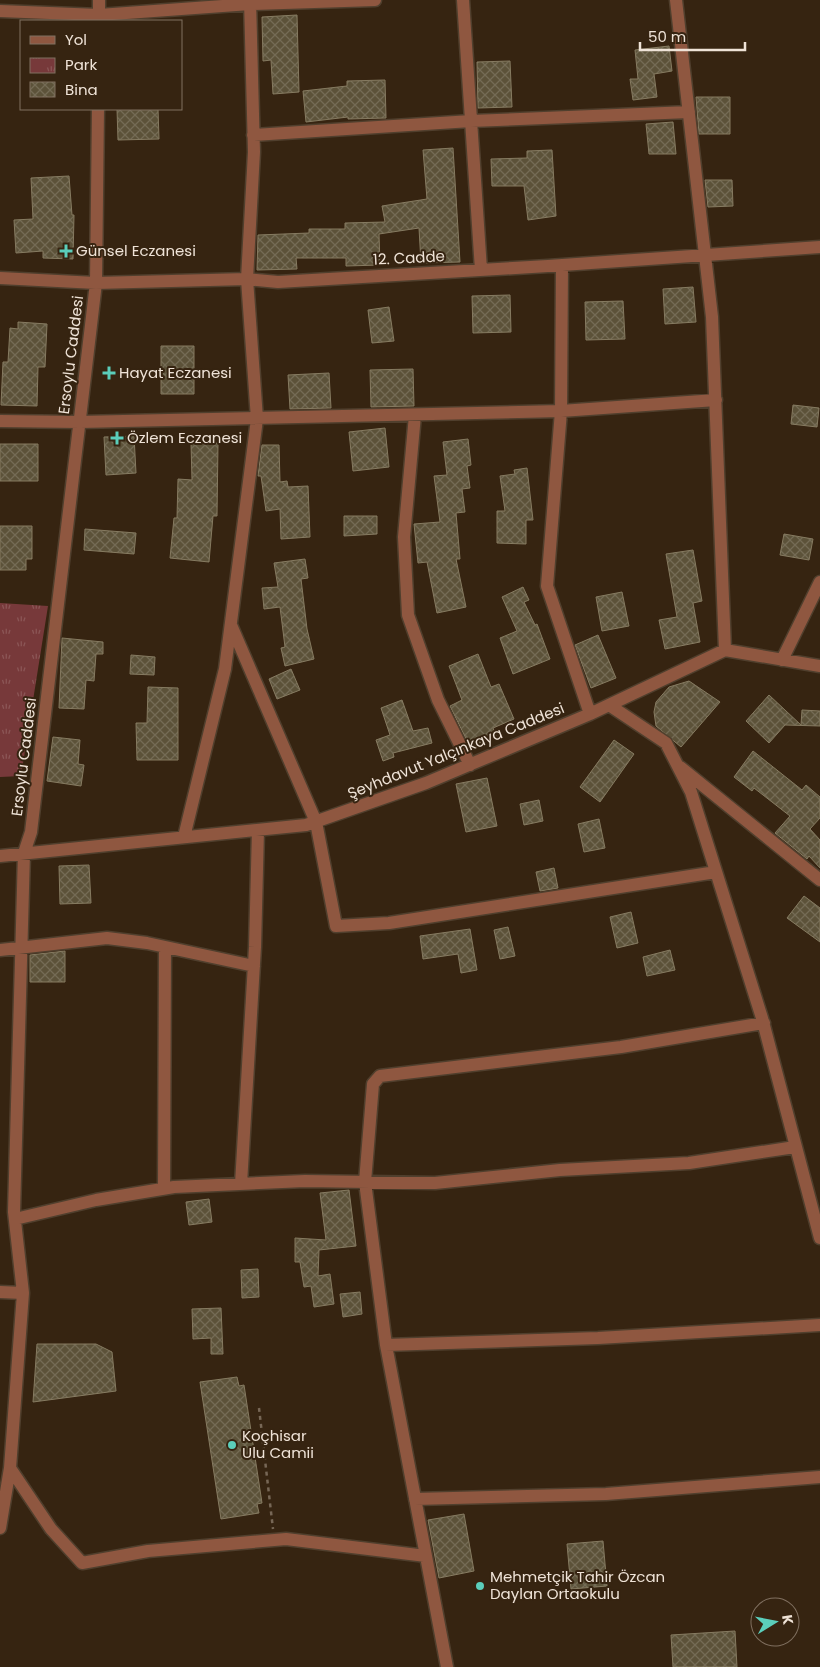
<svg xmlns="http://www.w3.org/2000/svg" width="820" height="1667" font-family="Poppins,sans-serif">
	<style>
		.park { fill: url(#park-tufts) }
		.building { fill: url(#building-cross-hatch); stroke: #867b61 }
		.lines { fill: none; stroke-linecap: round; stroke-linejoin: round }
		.minor-casing { stroke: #503f2d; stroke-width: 15 }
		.path { stroke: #776756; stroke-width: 2.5; stroke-dasharray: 4 4; stroke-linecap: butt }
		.minor { stroke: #8f5740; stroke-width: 12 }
		.poi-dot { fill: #5bcebb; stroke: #362411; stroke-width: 2 }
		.labels { text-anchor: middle; stroke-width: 4; stroke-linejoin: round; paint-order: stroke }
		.poi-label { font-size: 15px; fill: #efe3d7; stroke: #362411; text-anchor: start }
		.street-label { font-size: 15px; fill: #efe3d7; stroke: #362411 }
	</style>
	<defs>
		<pattern id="park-tufts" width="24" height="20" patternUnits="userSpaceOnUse" patternTransform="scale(1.25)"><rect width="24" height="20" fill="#77393a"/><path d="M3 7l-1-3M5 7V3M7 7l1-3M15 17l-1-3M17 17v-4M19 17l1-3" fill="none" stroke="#8b5656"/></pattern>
		<pattern id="building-cross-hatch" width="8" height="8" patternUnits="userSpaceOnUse" patternTransform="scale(1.25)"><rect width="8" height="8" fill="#5c5239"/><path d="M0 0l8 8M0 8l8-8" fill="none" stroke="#746b55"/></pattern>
	</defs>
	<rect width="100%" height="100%" fill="#362411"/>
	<path class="park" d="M0,603L48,606L21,776L0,777Z"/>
	<path class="building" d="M297,15L299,92L273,94L271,60L263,61L262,17Z
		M669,46L672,71L654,74L657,97L633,100L630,79H638L635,50Z
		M510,61L512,107L478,108L477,62Z
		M385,80L386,118L348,119V117L306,122L303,91L347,86V81Z
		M696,97H730V134H699Z
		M117,109H158L159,139L118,140Z
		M673,122L676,154H649L646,124Z
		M453,148L460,262L421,263L419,228L379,234L380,265L346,266V258H296L297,269L257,270L258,235L309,233V229H345V223L385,222L382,206L427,199L423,150Z
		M552,150L556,216L528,220L524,186H492L491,159L527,158V151Z
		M69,176L72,215H74L73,259L43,258V251L16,253L14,220L33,219L31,178Z
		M705,180H732L733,206L708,207Z
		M693,287L696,322L665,324L663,289Z
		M510,295L511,332L473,333L472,296Z
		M623,301L625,339L586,340L585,302Z
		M389,307L394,341L372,343L368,310Z
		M18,322L47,324L45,367H38L37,406L1,405L3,362H8L10,328L18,329Z
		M161,346H194V394H161Z
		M413,369L414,406L371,407L370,370Z
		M329,373L331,408L290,409L288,375Z
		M793,405L819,408L817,427L791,424Z
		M385,428L389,467L353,471L349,432Z
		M134,436L136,473L106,475L104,437Z
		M468,439L471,465L467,466L470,488L462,489L465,512L456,513L460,559H456L466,607L437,613L427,562L418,563L414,524L440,522L434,476L447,475L443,442Z
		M191,443H218L217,516H213L209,562L170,558L174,518H177L178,479L192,480Z
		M0,444H38V481H0Z
		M262,445H279L280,482L287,481L288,487L308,486L310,537L281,539L280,509L266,511L261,476H258Z
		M527,468L533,520H526V544L497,543V511H505L500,476L515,474L514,470Z
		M344,516H377V534L344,536Z
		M0,526H32V559H26V570H0Z
		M85,529L136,533L134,554L84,550Z
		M784,534L813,539L809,560L780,555Z
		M693,550L702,601L693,603L700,642L665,649L659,620L677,617L666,554Z
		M305,559L308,578L301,579L307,629L314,659L285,666L281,648L285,647L280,607L264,609L262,588L278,587L274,563Z
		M523,587L529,600L524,602L535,625L537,624L550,659L513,674L500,638L517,631L502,597Z
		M622,592L629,626L602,631L596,597Z
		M598,635L616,678L591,688L575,645Z
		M62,638L103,642V654H96L94,681L86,680L84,709L59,708Z
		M478,654L491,687L499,684L514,719L493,728L496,736L470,747L450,706L462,700L449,666Z
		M131,655L155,657L154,675L130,674Z
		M291,669L300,690L277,699L269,679Z
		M689,681L720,702L681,747L656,726L654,712L656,702L669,687Z
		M148,687L178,688V760H137L136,723H147Z
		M769,695L801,725L802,710L820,711V726L785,725L769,743L746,721Z
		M402,700L413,731L428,728L432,743L393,753L394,757L383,761L376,740L390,735L381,708Z
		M53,737L80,740L78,764L84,765L81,786L47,781Z
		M614,740L634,754L600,802L580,787Z
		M753,751L802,790L806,785L820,797V818L810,829L820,840V868L809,856L807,859L775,833L790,816L754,788L752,791L734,777Z
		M487,778L497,826L466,832L456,784Z
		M539,800L543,821L524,825L520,804Z
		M599,819L605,848L584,852L578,824Z
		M89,865L91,903L60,904L59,866Z
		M554,868L558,888L540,891L536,872Z
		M804,896L820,908V942L787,918Z
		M631,912L638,943L617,948L610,917Z
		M508,927L515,956L500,959L494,930Z
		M470,929L477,970L461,973L458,954L423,959L420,936Z
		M670,950L675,970L647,976L643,957Z
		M65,951V982H30V955Z
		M349,1190L356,1246L319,1250L318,1276L330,1274L334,1304L314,1307L311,1286L304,1287L300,1262H295V1238L326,1240L320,1193Z
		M209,1199L212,1222L189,1225L186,1202Z
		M258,1269L259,1297L242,1298L241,1270Z
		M360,1292L362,1314L343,1317L340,1294Z
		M221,1308L223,1354H211V1338L193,1339L192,1309Z
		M37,1344H96L112,1352L116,1391L33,1402Z
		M237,1377L239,1386L244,1385L262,1503L257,1504L259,1513L221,1519L200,1382Z
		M464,1514L474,1571L439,1578L428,1520Z
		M603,1541L607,1586L571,1589L567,1544Z
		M735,1631L737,1667H673L671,1635Z"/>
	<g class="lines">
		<g class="minor-casing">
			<path id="minor" d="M463,0L481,270
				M676,0L712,317L725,650
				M0,11L99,15L250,4L375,0
				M99,21V0
				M253,135L471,121L689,112
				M562,265L561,411L547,586L590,714
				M0,278L96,283L247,279L278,282L548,266L820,247
				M415,415L404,537L408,615L438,700L470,765
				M0,421L80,422L561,411L716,400
				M231,625L316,822L336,926L389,923L716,872
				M782,660L820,582
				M609,705L666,743L691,792L762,1018L820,1238
				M680,767L820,880
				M184,837L225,669L257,419L247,279L254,152L250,0
				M0,856L306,825L426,783L590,714L725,650L820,666
				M0,950L107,938L147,943L254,966
				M241,1184L255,947L258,830
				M164,1188L165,947
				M15,1219L96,1200L174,1187L305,1181L435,1183L560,1170L689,1163L795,1147
				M0,1292L23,1293
				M386,1345L598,1338L820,1325
				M10,1468L51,1529L82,1563L148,1551L286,1539L426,1556
				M415,1499L606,1494L820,1477
				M0,1528L10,1468L23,1293L14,1212L24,853L31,832L96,283L98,109
				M447,1667L386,1345L365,1182L373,1084L380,1076L621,1047L764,1023"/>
		</g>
		<path class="path" d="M259,1408L273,1529"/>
		<use href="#minor" class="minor"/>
	</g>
	<g class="poi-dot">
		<path d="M63.5 243.5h5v5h5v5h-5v5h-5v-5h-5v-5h5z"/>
		<path d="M106.5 365.5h5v5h5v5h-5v5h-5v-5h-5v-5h5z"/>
		<path d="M114.5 430.5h5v5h5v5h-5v5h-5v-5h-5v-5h5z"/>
		<circle cx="232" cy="1445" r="5"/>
		<circle cx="480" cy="1586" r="5"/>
	</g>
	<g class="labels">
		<g class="poi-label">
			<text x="76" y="256">Günsel Eczanesi</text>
			<text x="119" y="378">Hayat Eczanesi</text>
			<text x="127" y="443">Özlem Eczanesi</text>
			<text x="242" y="1441">Koçhisar<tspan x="242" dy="17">Ulu Camii</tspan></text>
			<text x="490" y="1582">Mehmetçik Tahir Özcan<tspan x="490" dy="17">Daylan Ortaokulu</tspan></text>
		</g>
		<g class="street-label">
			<text transform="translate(409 258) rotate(-3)" y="5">12. Cadde</text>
			<text transform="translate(71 355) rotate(-83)" y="5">Ersoylu Caddesi</text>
			<text transform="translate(456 751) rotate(-22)" y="5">Şeyhdavut Yalçınkaya Caddesi</text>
			<text transform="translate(24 757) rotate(-83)" y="5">Ersoylu Caddesi</text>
		</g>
	</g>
	<rect x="20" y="20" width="162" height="90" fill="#362411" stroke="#807060"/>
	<rect x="30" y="36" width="25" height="8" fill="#8f5740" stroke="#807060"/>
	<text x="65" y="45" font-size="15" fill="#efe3d7">Yol</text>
	<rect x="30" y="58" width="25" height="15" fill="url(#park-tufts)" stroke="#807060"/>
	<text x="65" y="70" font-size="15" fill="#efe3d7">Park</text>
	<rect x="30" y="82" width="25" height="15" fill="url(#building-cross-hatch)" stroke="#807060"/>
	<text x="65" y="95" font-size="15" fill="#efe3d7">Bina</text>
	<g transform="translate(775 1622) rotate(80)"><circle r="24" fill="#362411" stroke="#807060"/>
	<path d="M0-4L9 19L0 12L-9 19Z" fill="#5bcebb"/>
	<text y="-8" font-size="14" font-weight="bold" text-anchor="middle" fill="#efe3d7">K</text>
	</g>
	<path d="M640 42v8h105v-8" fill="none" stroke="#efe3d7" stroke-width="2.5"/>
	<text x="648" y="42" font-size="15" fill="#efe3d7" stroke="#362411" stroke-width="4" paint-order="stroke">50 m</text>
</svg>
